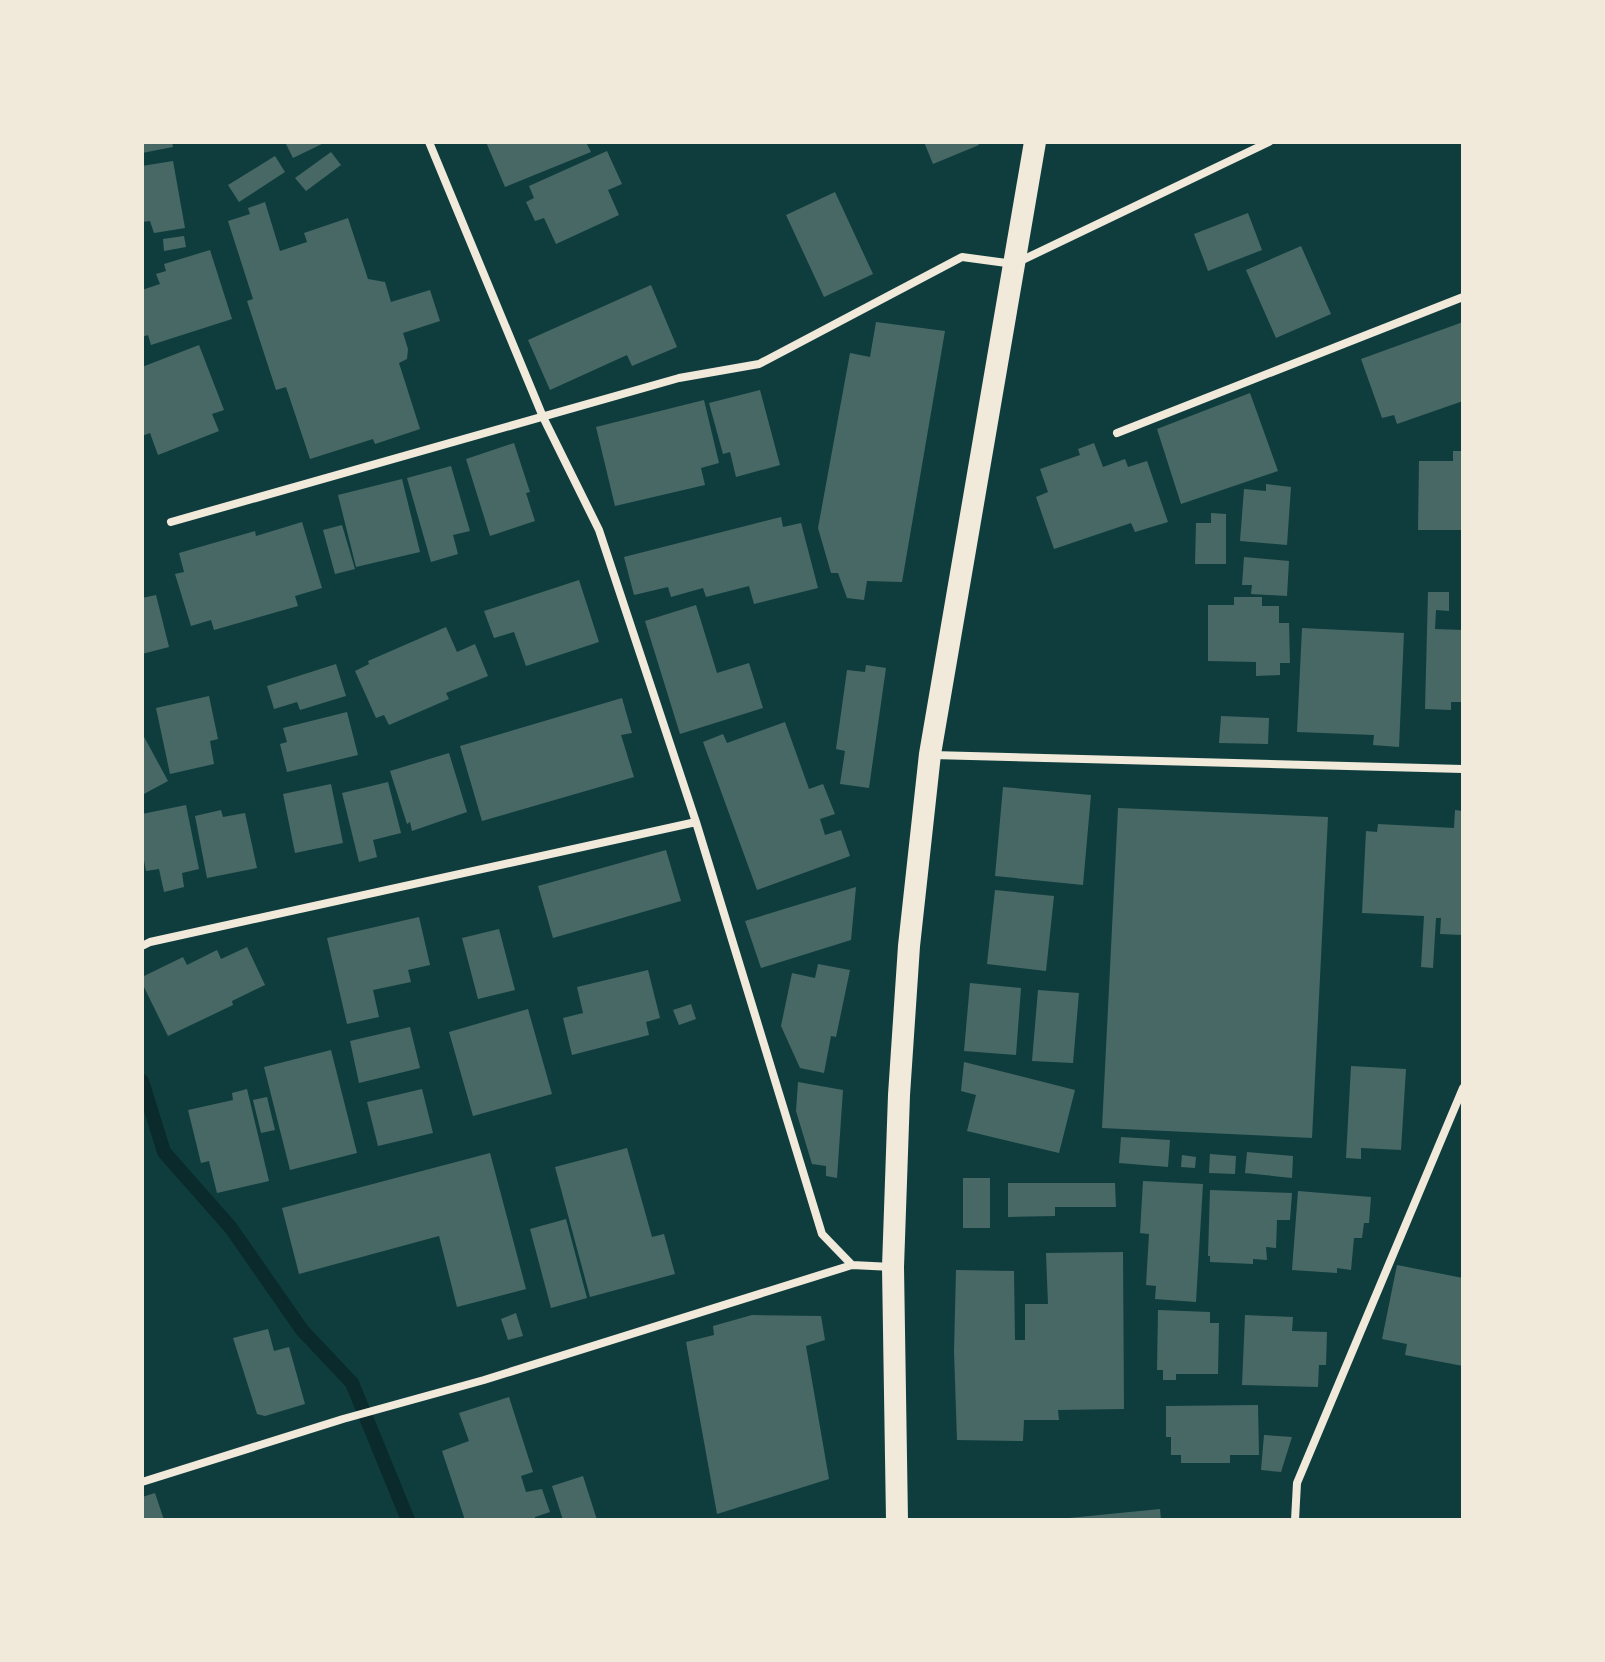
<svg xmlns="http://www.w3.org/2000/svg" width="1605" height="1662" font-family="Rubik,sans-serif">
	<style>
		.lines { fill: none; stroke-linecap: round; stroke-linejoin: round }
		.stream { stroke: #0a2a2b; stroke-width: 14 }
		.building { fill: #486865 }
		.minor { stroke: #f1e9da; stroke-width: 8 }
		.trunk { stroke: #f1e9da; stroke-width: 22 }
	</style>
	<rect width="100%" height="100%" fill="#0f3d3e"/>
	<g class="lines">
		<path class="stream" d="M142,1081L164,1152L231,1228L302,1330L352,1383L408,1520"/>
	</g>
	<path class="building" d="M142,142H172L173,147L142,153Z
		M285,142H326L293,158Z
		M486,142H586L591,152L505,187Z
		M924,142H978L979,145L933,164Z
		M607,151L622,184L608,190L619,215L556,244L544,218L535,221L526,202L534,198L529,186Z
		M331,152L341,165L306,191L295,178Z
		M275,156L285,172L239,202L228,185Z
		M173,161L185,228L154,233L150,221L142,222V166Z
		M835,192L873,274L824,297L786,215Z
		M265,202L280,251L307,242L304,233L348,218L368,279L385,282L391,302L430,290L440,321L403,333L408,349L407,359L399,363L420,429L375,444L373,439L310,459L286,387L276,390L247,301L253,299L228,221L250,214L248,208Z
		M1248,213L1262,250L1208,271L1194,234Z
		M184,236L186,247L164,251L163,239Z
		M1301,246L1331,314L1276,338L1246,270Z
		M210,250L232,319L151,345L148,335L142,337V290L160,284L156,274L166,271L164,264Z
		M651,285L677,347L632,366L627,355L550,390L528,340Z
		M876,322L945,331L902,582L867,581L864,600L847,598L838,573H831L818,528L850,353L870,357Z
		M1463,322V401L1397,424L1394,415L1382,418L1361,359Z
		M199,345L224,410L212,414L219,431L158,455L150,433L142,436V367Z
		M760,390L780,465L736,477L730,452L723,454L709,403Z
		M1250,393L1278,471L1181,504L1157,429Z
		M704,400L719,463L701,468L705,485L615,506L596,427Z
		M514,443L530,492L526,493L535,521L490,536L466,459Z
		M1094,443L1103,467L1125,459L1128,467L1147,461L1168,522L1135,532L1131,523L1054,549L1036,497L1048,492L1040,469L1080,455L1078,449Z
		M1453,451H1463V530H1418L1419,461H1453Z
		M451,466L470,531L453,535L458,554L431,562L407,478Z
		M402,479L420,552L356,567L338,495Z
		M1266,484L1291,487L1287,545L1240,541L1244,489L1266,491Z
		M1211,513L1226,514V564H1195L1196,523H1211Z
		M781,517L783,527L801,523L818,588L754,604L749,586L706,597L703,588L671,597L668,587L634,595L624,557Z
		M302,522L322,588L295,596L298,606L214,630L211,620L191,626L175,574L184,572L179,553L255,531L256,536Z
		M342,525L355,569L335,574L323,530Z
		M1244,557L1289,561L1287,596L1251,594L1252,585H1242Z
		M579,580L599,642L526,666L514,632L494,638L484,611Z
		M1428,592H1449V611L1436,610L1435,629L1463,630V702H1451V710L1425,709Z
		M156,595L169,647L142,654V598Z
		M1234,597H1262V606H1279V623H1289L1290,663H1280V675L1256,676V662L1208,661V605H1234Z
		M696,605L717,673L749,663L763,708L680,734L645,621Z
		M446,627L457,652L475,644L488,676L446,693L449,699L389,725L384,715L376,718L355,671L369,664L368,661Z
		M1302,628L1404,633L1399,747L1373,745L1374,735L1297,732Z
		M336,664L346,696L300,710L297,702L274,709L267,686Z
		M866,665L886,668L869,788L840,784L845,751L836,749L847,670L865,672Z
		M209,696L218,739L210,741L214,764L170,774L156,708Z
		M622,698L632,733L621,735L634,777L482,821L460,746Z
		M347,712L358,755L287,772L280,744L287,742L283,728Z
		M1221,716L1269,718L1268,744L1219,743Z
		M785,722L809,789L823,784L835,814L820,819L825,835L841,830L850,856L757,890L703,742L723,734L727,743Z
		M142,733L168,781L142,795Z
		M449,753L467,812L412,831L410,822L407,824L390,771Z
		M388,782L401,833L373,840L377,857L359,862L342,793Z
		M331,784L343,843L295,853L283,794Z
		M1003,787L1091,795L1083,885L995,876Z
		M186,805L199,869L182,873L184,887L164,892L159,869L146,871L142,850V814Z
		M1118,808L1328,817L1312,1138L1102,1128Z
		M221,810L223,817L245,813L257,868L207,878L195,816Z
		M1455,810L1463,811V935L1440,934L1441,918H1436L1433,968L1421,967L1424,916L1362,913L1366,831L1377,832L1378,824L1454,828Z
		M666,850L681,901L553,938L538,886Z
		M856,887L851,940L761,968L745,921Z
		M995,890L1054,896L1046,971L987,964Z
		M419,917L430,965L408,970L411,982L373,990L379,1017L347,1024L327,938Z
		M499,929L515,990L478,999L462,938Z
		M247,947L265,985L232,1001L233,1005L168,1036L142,983V977L183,957L187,965L217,950L221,959Z
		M818,964L850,970L836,1037L831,1036L824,1073L800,1068L781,1026L792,973L815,978Z
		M648,970L660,1018L646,1022L649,1035L572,1055L563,1018L583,1013L577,987Z
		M970,983L1021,988L1016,1055L964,1051Z
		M1038,990L1079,993L1073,1063L1032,1061Z
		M691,1004L696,1019L679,1025L673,1010Z
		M528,1009L552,1094L473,1116L449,1032Z
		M410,1027L420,1068L359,1083L350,1041Z
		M331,1050L357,1153L290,1170L264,1067Z
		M964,1062L1075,1090L1059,1153L967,1131L976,1095L961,1091Z
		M1351,1066L1406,1069L1401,1150L1361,1148V1159L1346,1158Z
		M798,1082L843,1090L837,1178L826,1176V1166L812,1164L796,1111Z
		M247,1089L269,1181L217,1193L209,1161L201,1163L188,1110L233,1100L232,1093Z
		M422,1089L433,1133L378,1146L367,1102Z
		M267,1097L275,1130L261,1133L253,1100Z
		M1121,1137L1170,1140L1168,1167L1119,1163Z
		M627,1148L652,1237L664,1234L675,1274L590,1297L555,1167Z
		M1247,1152L1293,1156L1292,1178L1245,1173Z
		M490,1153L526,1289L457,1307L439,1236L299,1274L282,1208Z
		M1210,1154L1236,1156L1235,1174L1209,1173Z
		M1182,1155L1196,1157L1195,1168L1181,1167Z
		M963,1178H990V1228H963Z
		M1143,1181L1203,1184L1196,1302L1155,1299L1156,1286L1146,1285L1149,1234L1140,1233Z
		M1008,1183H1115L1116,1207H1055V1216L1008,1217Z
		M1210,1190L1292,1193L1290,1220H1277L1276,1248L1266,1247L1267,1260L1253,1259V1264L1210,1262V1256H1208Z
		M1298,1191L1371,1197L1369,1223H1364L1362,1238H1354L1351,1270L1337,1268V1273L1292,1270Z
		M566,1219L587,1298L551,1308L530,1229Z
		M1123,1252L1124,1409L1058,1410L1059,1420H1024L1023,1441L957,1440L954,1351L956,1270L1014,1271L1015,1340H1025V1304H1048L1046,1253Z
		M1397,1265L1463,1278V1366L1405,1355L1407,1344L1382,1339Z
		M1158,1310L1210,1312V1323H1219L1218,1374H1176V1380H1163V1370H1157Z
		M516,1313L523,1336L508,1340L501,1319Z
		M752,1315L821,1316L825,1340L806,1346L829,1479L717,1514L686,1342L714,1335L713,1326Z
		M1245,1315L1293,1317L1292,1331L1327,1332L1326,1365H1319L1318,1387L1242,1385Z
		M268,1329L274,1351L289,1347L305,1404L265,1416L257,1414L233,1338Z
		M509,1397L533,1472L521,1476L526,1492L542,1489L550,1512L535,1517V1520H465L442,1451L469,1441L459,1413Z
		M1258,1405L1259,1455H1230V1463H1181V1455H1171V1437H1166V1406Z
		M1264,1435L1292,1437L1281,1472L1261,1470Z
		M583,1476L597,1520H563L552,1486Z
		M155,1493L164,1520H142V1497Z
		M1160,1509L1161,1520H1069V1518Z"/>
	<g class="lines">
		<path class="minor" d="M429,142L543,417L599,530L696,822L822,1234L852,1265L892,1267
			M1117,433L1463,297
			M171,522L679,378L759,364L962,257L1014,264L1269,142
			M932,755L1463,769
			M142,946L150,942L696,822
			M142,1482L343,1419L484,1380L852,1265
			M1295,1520L1297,1483L1463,1088"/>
		<path class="trunk" d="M897,1520L893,1267L899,1095L909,946L930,754L1035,142"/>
	</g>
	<rect width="1605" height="1662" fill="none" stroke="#f1e9da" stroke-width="288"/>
</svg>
